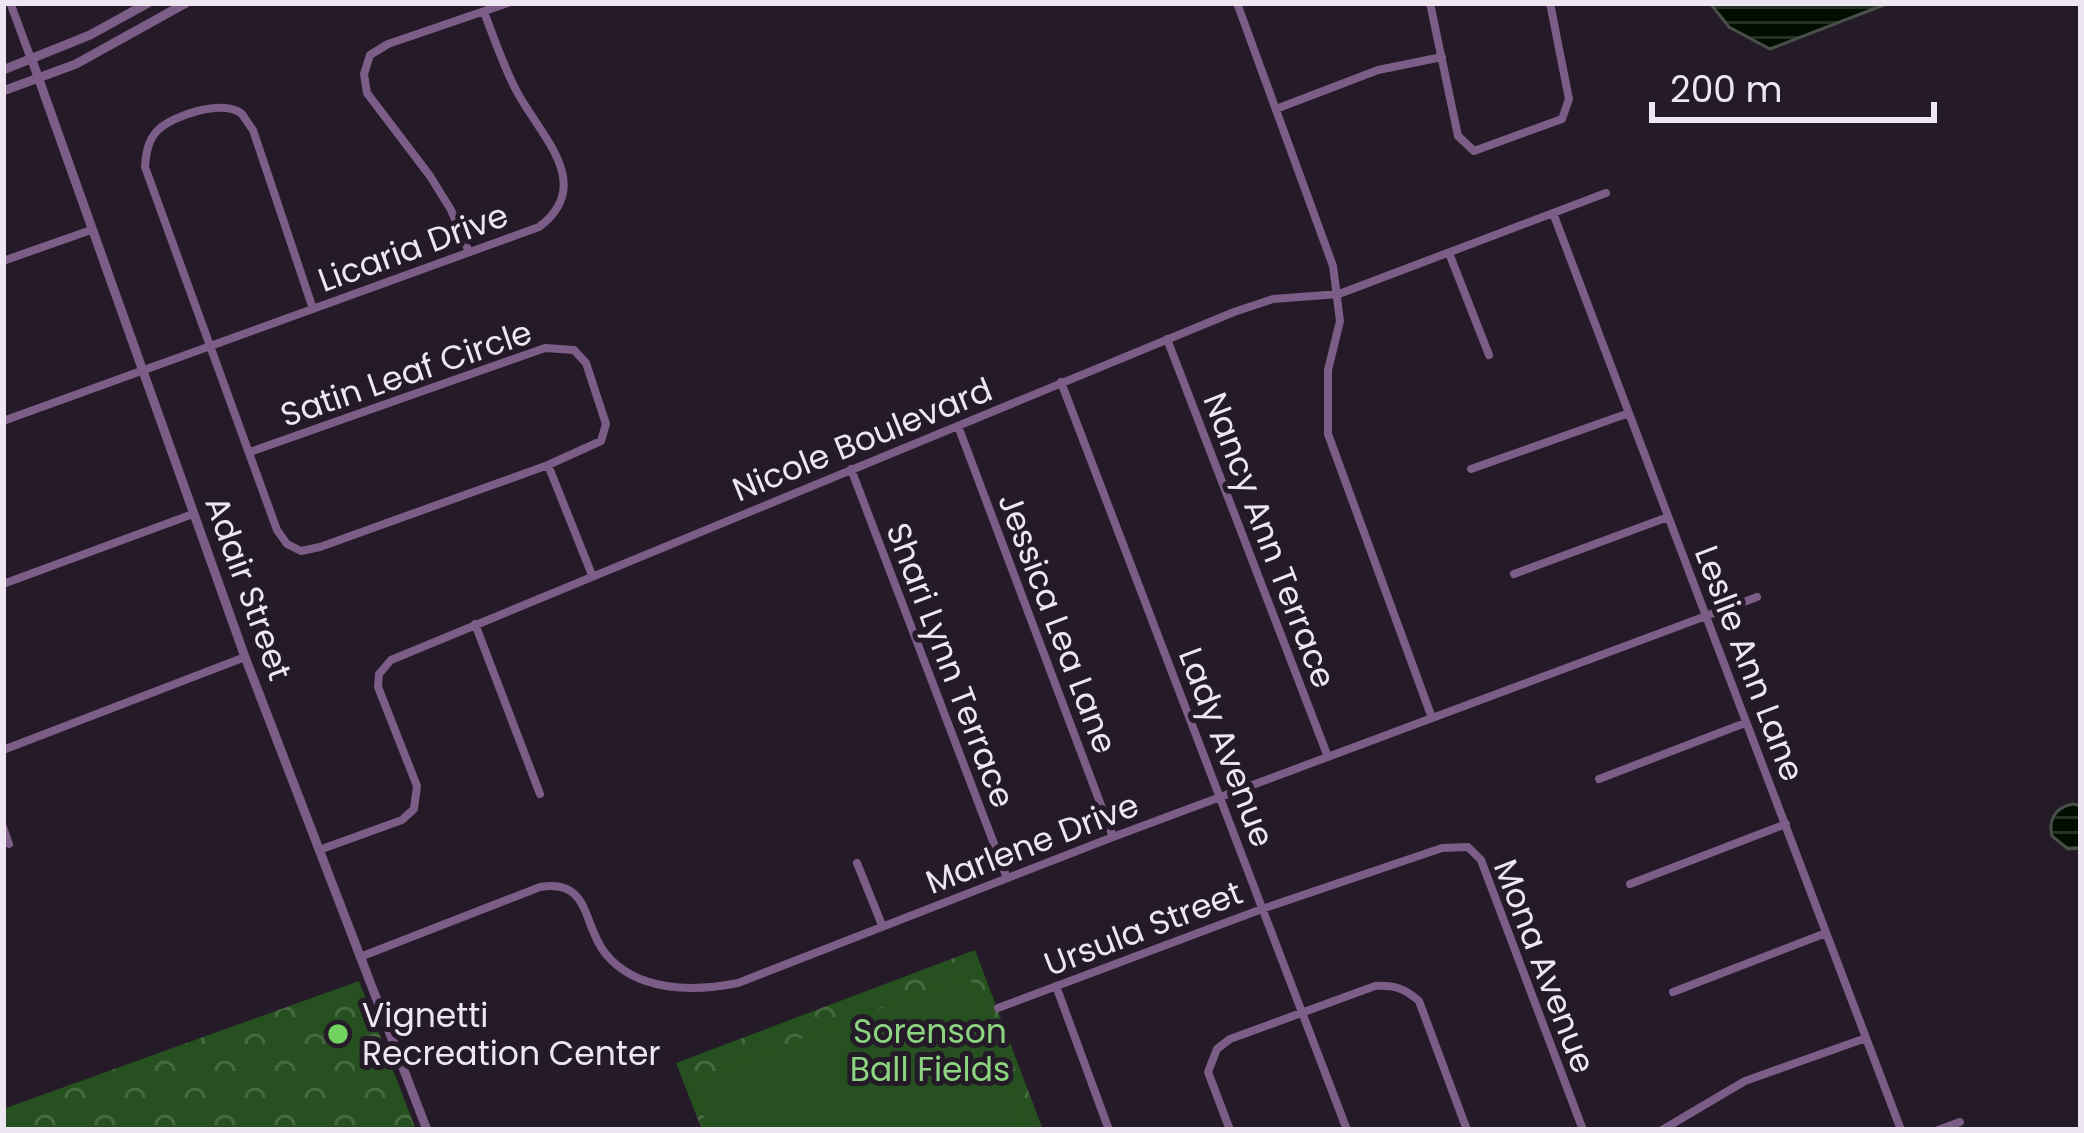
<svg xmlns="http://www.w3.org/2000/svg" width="2084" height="1133" font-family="Poppins,sans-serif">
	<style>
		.park { fill: url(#park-crowns) }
		.garden { fill: #26501f }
		.water { fill: url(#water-rules); stroke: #474f48; stroke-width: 3 }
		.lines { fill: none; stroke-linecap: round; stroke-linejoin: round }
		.minor { stroke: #7c5d87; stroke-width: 8 }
		.tertiary { stroke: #7c5d87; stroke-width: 9 }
		.poi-dot { fill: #70d35f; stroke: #241a28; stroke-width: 4.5 }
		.labels { text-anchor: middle; stroke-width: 10; stroke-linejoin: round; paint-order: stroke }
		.street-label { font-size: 33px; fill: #eee7f1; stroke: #241a28 }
		.poi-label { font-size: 33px; fill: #eee7f1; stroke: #241a28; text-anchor: start }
		.park-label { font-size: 33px; fill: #8dd481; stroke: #241a28 }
	</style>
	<defs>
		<pattern id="park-crowns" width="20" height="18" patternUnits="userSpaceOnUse" patternTransform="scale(3)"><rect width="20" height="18" fill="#26501f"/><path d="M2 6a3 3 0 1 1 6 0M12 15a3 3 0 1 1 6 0" fill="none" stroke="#466940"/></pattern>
		<pattern id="water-rules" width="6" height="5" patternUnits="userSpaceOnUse" patternTransform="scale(3)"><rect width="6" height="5" fill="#000e00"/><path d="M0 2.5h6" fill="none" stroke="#263126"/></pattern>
	</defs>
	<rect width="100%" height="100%" fill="#241a28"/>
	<path class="park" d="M975,950L1043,1130H702L676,1063Z
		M359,981L416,1130H3V1109Z"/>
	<path class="garden" d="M969,975L1026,1130H709L690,1081Z"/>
	<path class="water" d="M1710,3H1889L1770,49L1729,27Z
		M2073,804L2081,806V848L2068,849L2052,836C2048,819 2056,807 2073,804Z"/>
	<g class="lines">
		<path class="minor" d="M1237,3L1333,266L1340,321L1328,370V434L1432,718
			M1430,3L1458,136L1474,151L1562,119L1569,99L1550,3
			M11,5L31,59
			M1276,109L1378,70L1442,57
			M1553,213L1901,1130
			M469,252L451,210L430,176L367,93L364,74L370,55L388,44L508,3
			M1449,253L1489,355
			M3,261L91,230
			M1167,339L1328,757
			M1061,382L1347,1130
			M3,421L539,227C596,184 540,136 516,90C503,65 494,38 484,12
			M958,426L1113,837
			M250,452L545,348L574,350L586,363L606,424L601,441L548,465L320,547L301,551L287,544L277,530L145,167C146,153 148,140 158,130C173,115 223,99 242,114C242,114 252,129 253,130L313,309
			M548,465L592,575
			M851,469L1007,878
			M1471,469L1629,413
			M1514,574L1668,517
			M3,584L193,514
			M475,624L540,794
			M3,750L245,657
			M1599,779L1745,723
			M3,827L9,844
			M319,850L402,820L414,809L417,786L378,687L379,674L391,660L1234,312L1273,299L1339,294L1606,193
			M857,863L882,925
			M1630,884L1786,824
			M360,957L540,887C591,879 582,924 605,953C636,992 693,992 738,983L1113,837L1757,597
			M1056,986L1109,1130
			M1673,992L1826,933
			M998,1008L1262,909L1442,848L1468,847L1481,860L1583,1130
			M1230,1130L1208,1072L1217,1049L1230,1039L1375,986C1394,985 1404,988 1419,1001L1467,1130
			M1662,1130L1745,1081L1866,1038
			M1938,1130L1960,1122"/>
		<path class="tertiary" d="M32,60L245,657L427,1130
			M3,70L90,35L148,3
			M3,91L76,64L186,3"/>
	</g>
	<circle class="poi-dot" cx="338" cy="1034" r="12"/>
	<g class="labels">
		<g class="street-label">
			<text transform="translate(413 247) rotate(-20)" y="12">Licaria Drive</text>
			<text transform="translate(406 373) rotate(-19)" y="12">Satin Leaf Circle</text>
			<text transform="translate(862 439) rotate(-22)" y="12">Nicole Boulevard</text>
			<text transform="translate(1270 540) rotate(69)" y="12">Nancy Ann Terrace</text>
			<text transform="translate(249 588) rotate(70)" y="12">Adair Street</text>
			<text transform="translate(1058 623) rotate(69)" y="12">Jessica Lea Lane</text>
			<text transform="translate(1750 663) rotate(69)" y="12">Leslie Ann Lane</text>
			<text transform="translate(951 665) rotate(69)" y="12">Shari Lynn Terrace</text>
			<text transform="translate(1227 747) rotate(69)" y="12">Lady Avenue</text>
			<text transform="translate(1032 843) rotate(-21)" y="12">Marlene Drive</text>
			<text transform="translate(1143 928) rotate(-21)" y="12">Ursula Street</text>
			<text transform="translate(1545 966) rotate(69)" y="12">Mona Avenue</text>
		</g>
		<g class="poi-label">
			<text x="362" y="1027">Vignetti<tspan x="362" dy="38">Recreation Center</tspan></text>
		</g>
		<g class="park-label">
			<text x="930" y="1043">Sorenson<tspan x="930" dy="38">Ball Fields</tspan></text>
		</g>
	</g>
	<rect width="2084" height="1133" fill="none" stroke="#eee7f1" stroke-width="12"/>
	<path d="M1652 102v18h282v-18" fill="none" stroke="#eee7f1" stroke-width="6"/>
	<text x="1670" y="102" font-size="36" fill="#eee7f1" stroke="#241a28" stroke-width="9" paint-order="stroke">200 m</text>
</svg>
